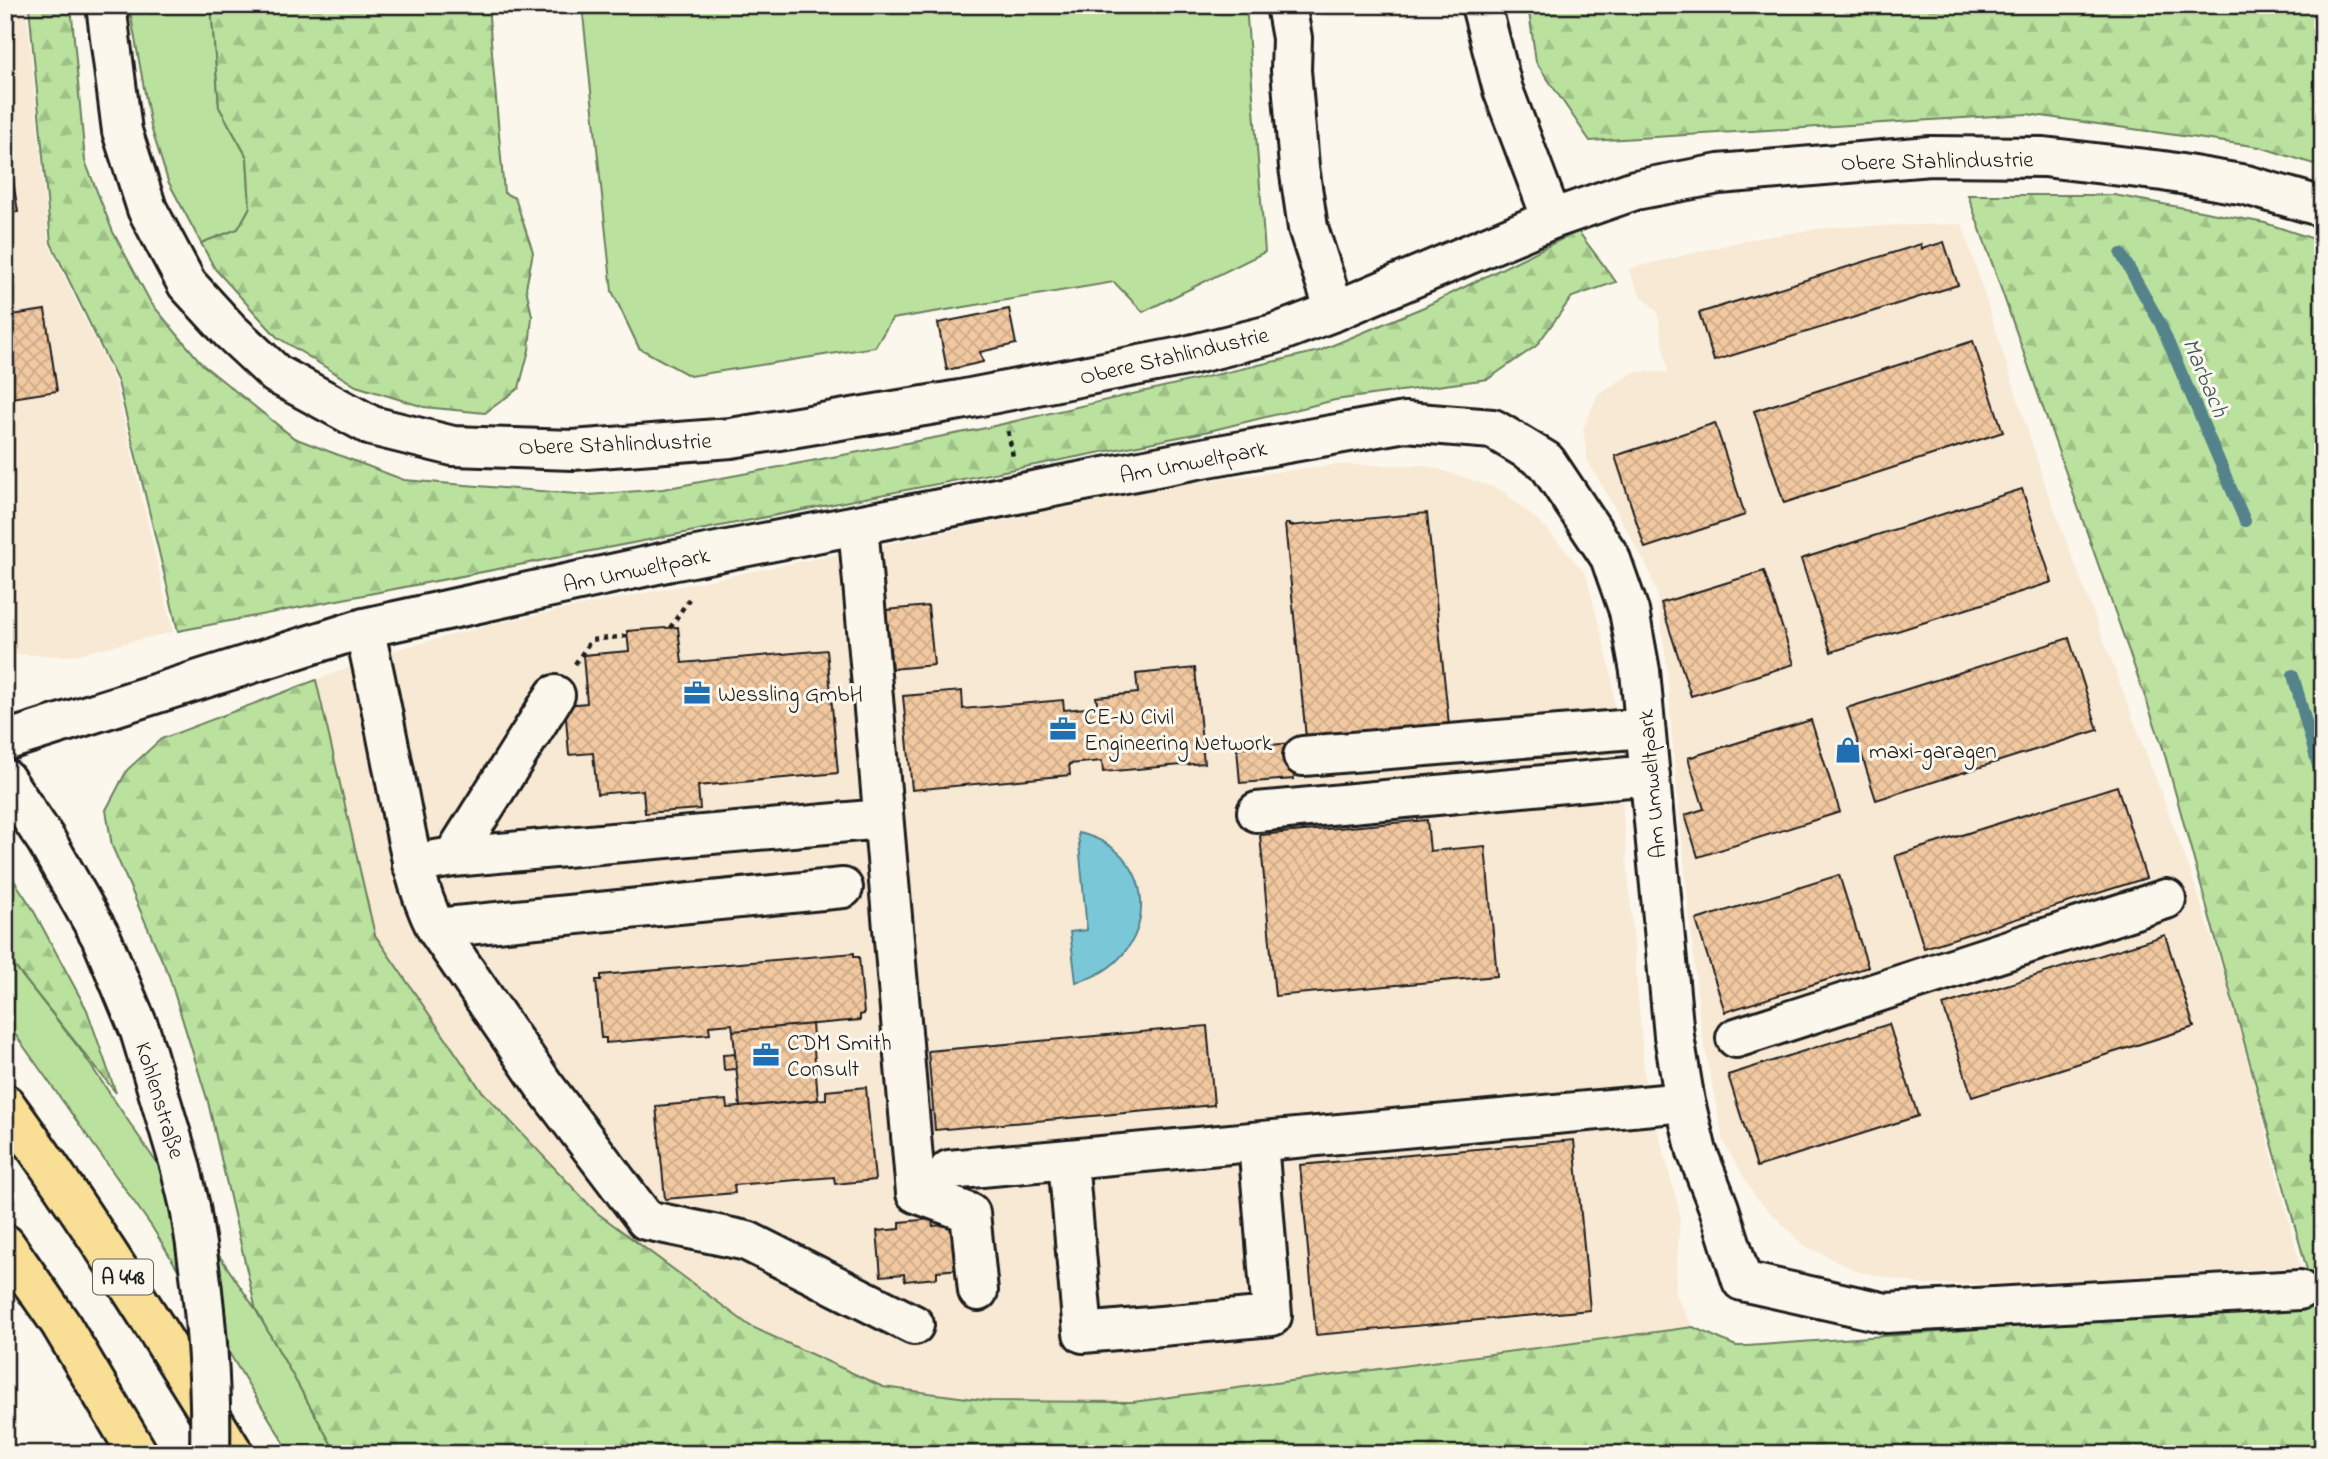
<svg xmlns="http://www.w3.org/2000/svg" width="2328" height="1459" font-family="'Indie Flower',sans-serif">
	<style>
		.built { fill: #f8e9d5 }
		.green { fill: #bae29e; stroke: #6b7f5d; stroke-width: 2 }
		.forest { fill: url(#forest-firs); stroke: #6b7f5d; stroke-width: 2 }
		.water { fill: #7ac8d7; stroke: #54838c; stroke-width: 2 }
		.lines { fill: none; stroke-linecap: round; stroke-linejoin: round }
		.stream { stroke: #54838c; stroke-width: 12 }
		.building { fill: url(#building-cross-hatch); stroke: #1c1c1c; stroke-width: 2 }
		.minor-casing { stroke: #1c1c1c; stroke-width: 44 }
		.highway-casing { stroke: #1c1c1c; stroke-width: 44 }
		.path { stroke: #1c1c1c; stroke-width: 4.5; stroke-dasharray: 5 5; stroke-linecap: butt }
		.minor { stroke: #fbf7ec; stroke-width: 38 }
		.highway { stroke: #f9df96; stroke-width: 38 }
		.minor-bridge-casing { stroke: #1c1c1c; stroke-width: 44; stroke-linecap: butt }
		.minor-bridge { stroke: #fbf7ec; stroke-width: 38 }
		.labels { text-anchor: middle; stroke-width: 6; stroke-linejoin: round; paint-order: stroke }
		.shield { fill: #fbf7ec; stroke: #5f5e5a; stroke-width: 2 }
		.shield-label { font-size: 21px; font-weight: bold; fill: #1c1c1c }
		.street-label { font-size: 23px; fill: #1c1c1c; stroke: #fbf7ec }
		.poi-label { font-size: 23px; fill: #1c1c1c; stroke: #fbf7ec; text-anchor: start }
		.water-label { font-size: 24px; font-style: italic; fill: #3d585d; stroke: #fbf7ec }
	</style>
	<defs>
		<pattern id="forest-firs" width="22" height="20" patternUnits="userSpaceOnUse" patternTransform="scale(1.75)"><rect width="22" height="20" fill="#bae29e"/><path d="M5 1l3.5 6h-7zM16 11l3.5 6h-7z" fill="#9fc188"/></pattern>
		<pattern id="building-cross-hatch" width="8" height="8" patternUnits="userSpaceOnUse" patternTransform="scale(1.75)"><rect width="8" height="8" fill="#f1c8a0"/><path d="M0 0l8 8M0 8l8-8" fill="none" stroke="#ceab89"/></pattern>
	</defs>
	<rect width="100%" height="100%" fill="#fbf7ec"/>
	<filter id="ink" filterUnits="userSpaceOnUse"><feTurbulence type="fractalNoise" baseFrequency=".0143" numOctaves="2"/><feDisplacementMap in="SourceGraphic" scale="14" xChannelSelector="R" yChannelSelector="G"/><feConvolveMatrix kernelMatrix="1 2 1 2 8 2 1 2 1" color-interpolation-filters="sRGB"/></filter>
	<g filter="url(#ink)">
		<path class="built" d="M5,5H26L49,245L115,382L173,632L69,656L10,654L5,650Z
			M1962,224L2045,484L2190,870L2231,997L2301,1267L2014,1283L1924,1285L1856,1271L1802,1244L1756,1198L1723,1141L1700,1023L1672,739L1667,666L1656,591L1648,568L1588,461L1583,429L1598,394L1634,372H1668L1657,312L1639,293L1628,269L1751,239L1831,227Z
			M1333,465H1425L1500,489L1544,526L1586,574L1612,676L1645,1081L1680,1214L1675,1294L1693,1327L1133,1402L990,1401L883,1387L750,1326L596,1212L481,1090L375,935L316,680L395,650L493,624L1192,482Z"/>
		<path class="green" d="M129,5H211L219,107L247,157L250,207L238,229L201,243L168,181L151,127Z
			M582,5H1246L1265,252L1143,312L1114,282L892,319L875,347L690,376L639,348L612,291Z
			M5,954L79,1048L256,1310L337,1454H291L152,1227L5,1020Z"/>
		<path class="forest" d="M29,5H71L85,161L113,232L151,303L203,365L294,438L404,480L589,495L663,489L981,429L1319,351L1424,307L1578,231L1616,282L1572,297L1536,346L1488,379L1335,400L1205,432L178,631L118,382L51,243Z
			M211,5H488L504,193L515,198L533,252L526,288L532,316L529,350L519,388L485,413L424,407L356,386L277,337L215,269L201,243L238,229L250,207L247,157L219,107Z
			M1528,5H2323V167L2260,147L2027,114L1590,141L1536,62Z
			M1968,195H2114L2265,223L2323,242V1277H2309L2163,748Z
			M316,680L375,935L481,1090L596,1212L750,1326L883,1387L990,1401L1133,1402L1693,1327L1736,1346H1747L2323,1304V1454H337L256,1310L208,1102L169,976L112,846L106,810L127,770L161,739Z
			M5,867L31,906L87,1010L116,1093L5,954Z"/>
		<path class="water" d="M1078,833C1165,851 1160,962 1076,982L1070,932L1087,930Z"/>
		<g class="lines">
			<path class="stream" d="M2121,254L2160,323L2245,521
				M2293,675L2323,784"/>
		</g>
		<path class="building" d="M5,130L18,212L5,214Z
			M1944,242L1958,285L1714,361L1699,313L1921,244L1922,249Z
			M1009,309L1016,344L980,352L983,362L947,370L938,323Z
			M45,310L57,391L5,399V316Z
			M1973,341L2003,432L1784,503L1754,411Z
			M1715,423L1745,515L1645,548L1615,456Z
			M2022,489L2052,582L1831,652L1801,559Z
			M1427,513L1449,725L1306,738L1285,524H1289V526Z
			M1764,571L1794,664L1691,696L1661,603Z
			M928,606L934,665L892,669L886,610Z
			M678,627L682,663L827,650L838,773L698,786L700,809L645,813L643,790L597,794L593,753L569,755L565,705L587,703L583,655L629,651L627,631Z
			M2069,638L2098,730L1876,800L1847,708Z
			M1195,668L1204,763L1103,772L1102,761L1069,764L1070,775L912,790L903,696L962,691L963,709L1063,700L1064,710L1098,707L1096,697L1138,693L1136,674Z
			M1811,720L1840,812L1698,857L1685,815L1704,809L1688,758Z
			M1291,743L1294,779L1240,783L1237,748Z
			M2117,786L2146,878L1924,948L1895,856Z
			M1427,820L1430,851L1485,846L1497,976L1275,996L1260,835Z
			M1839,875L1868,967L1725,1012L1696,920Z
			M2165,935L2194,1027L1972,1097L1943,1005Z
			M854,953V957H859L864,1014L860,1015V1020L733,1031L732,1024L709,1026L710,1034L606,1043V1038H601L596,980H601V975Z
			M812,1024L818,1100L740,1107L733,1031Z
			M1889,1024L1918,1116L1757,1167L1728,1075Z
			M1207,1026L1214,1105L935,1130L928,1051Z
			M735,1054L736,1069L724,1070L723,1055Z
			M866,1087L875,1180L835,1184L834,1177L734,1185L735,1193L665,1199L656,1106L726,1100L727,1108L826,1099V1091Z
			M1574,1140L1590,1310L1316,1335L1300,1165Z
			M932,1219L933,1226L956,1224L961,1269L937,1271V1278L905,1281L904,1274L881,1276L877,1231L900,1229V1222Z"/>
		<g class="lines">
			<g class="minor-casing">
				<path id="minor" d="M106,5L122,131L147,209L187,284L230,331L276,374L372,426L453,446L573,450L731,438L960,400L1186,356L1274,334L1335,311L1552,219L1635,190L1719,174L1930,156L2044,157L2163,171L2246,185L2323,207
					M1286,5L1292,38L1291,70L1299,167L1308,228L1335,311
					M1481,5L1503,90L1552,219
					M858,525L916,1193L970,1213L978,1291
					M364,628C376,679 386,731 396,782C406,832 413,882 436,928L543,1084L646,1220L747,1241L914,1325
					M5,741L364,628L671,561L1208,457L1405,422L1493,429L1546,461L1610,557L1629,611L1640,671L1674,1036L1685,1102L1697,1152L1719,1208L1742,1281L1886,1313L2299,1290
					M1303,756L1645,728
					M5,779L46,840L101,937L140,1031L180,1165L190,1207
					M1257,812L1650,775
					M453,857L555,695
					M412,864L453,857L882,819
					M436,928L843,888
					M1736,1038L2166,899
					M1068,1160L1083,1333L1272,1316L1258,1142
					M949,1170L1685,1102"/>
			</g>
			<g class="highway-casing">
				<path id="highway" d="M5,1104C87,1217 161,1335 234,1454
					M5,1244L60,1323L138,1454"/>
			</g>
			<path class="path" d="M1008,431L1013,457
				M670,628L689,599
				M575,664L591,640L627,636"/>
			<use href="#minor" class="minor"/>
			<use href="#highway" class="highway"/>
			<g class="minor-bridge-casing">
				<path id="minor-bridge" d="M190,1207C204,1289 212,1370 210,1454"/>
			</g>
			<use href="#minor-bridge" class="minor-bridge"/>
		</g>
	</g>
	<defs>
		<g id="office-bare" transform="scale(2.1)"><path d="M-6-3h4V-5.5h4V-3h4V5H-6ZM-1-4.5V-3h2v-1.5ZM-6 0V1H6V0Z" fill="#1f6fb2" stroke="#fbf7ec" stroke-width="2.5" paint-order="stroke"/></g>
		<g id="shop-bare" transform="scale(2.1)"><path d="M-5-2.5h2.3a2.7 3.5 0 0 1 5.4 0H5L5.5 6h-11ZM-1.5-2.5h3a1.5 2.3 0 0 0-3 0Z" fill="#1f6fb2" stroke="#fbf7ec" stroke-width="2.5" paint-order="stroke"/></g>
	</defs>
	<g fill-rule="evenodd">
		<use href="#office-bare" x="697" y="693"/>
		<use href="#office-bare" x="1063" y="729"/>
		<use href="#shop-bare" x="1848" y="750"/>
		<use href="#office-bare" x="766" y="1055"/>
	</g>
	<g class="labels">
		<rect class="shield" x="93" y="1259.5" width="60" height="35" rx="5"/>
		<g class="shield-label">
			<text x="123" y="1284">A 448</text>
		</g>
		<g class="street-label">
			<text transform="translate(1937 160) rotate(-1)" y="8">Obere Stahlindustrie</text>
			<text transform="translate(1174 355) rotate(-13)" y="8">Obere Stahlindustrie</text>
			<text transform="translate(615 443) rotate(-2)" y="8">Obere Stahlindustrie</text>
			<text transform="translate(1193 461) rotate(-11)" y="8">Am Umweltpark</text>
			<text transform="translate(636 569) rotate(-12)" y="8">Am Umweltpark</text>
			<text transform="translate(1651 784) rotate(-95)" y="8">Am Umweltpark</text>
			<text transform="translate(161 1100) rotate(73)" y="8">Kohlenstraße</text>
		</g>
		<g class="poi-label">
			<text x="718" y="701">Wessling GmbH</text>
			<text x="1084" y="724">CE-N Civil<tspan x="1084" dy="26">Engineering Network</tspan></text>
			<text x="1869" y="758">maxi-garagen</text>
			<text x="787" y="1050">CDM Smith<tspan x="787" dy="26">Consult</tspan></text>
		</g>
		<g class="water-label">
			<text transform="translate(2206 377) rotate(67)" y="8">Marbach</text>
		</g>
	</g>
	<rect width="2328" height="1459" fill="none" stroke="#fbf7ec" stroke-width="28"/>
	<rect x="14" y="14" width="2300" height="1431" fill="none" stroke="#1c1c1c" stroke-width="2.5" filter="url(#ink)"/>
</svg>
